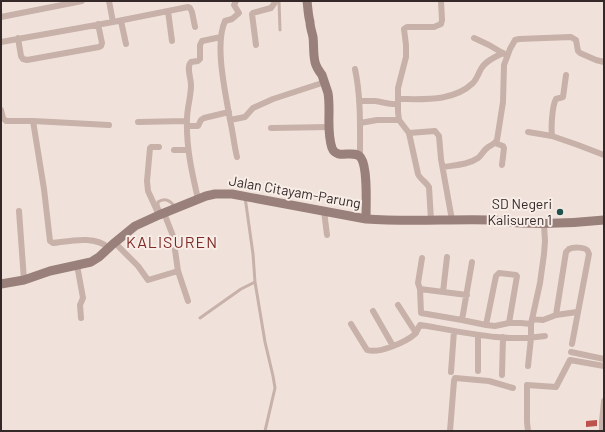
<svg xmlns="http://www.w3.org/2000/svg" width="605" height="432" font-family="Barlow,sans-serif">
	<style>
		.building { fill: #bd524c }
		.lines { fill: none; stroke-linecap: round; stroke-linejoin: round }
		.lane { stroke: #c7b1a8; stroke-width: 3 }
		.street { stroke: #c7b1a8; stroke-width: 6 }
		.secondary { stroke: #9a807a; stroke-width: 9 }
		.poi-dot { fill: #20534d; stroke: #f8ede7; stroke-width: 1.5 }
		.labels { text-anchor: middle; stroke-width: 4; stroke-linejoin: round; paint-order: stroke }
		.street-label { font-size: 14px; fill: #342928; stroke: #f8ede7 }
		.poi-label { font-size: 14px; fill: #342928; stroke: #f8ede7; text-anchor: end }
		.quarter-label { font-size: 16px; letter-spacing: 1px; fill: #7e2b27; stroke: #f8ede7 }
	</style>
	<rect width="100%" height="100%" fill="#f0e2db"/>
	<path class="building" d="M597,420V426L586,427V421Z"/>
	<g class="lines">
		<path class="lane" d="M279,1L280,30
			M245,197L253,254L255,282L265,342L273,376L275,388L265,431
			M160,210L158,205V202C165,197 171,201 175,207
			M200,318L241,289L255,282"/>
		<path class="street" d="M109,1L113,22L188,7L190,8L192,12L195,27
			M236,1L234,5L239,13L232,19L225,21C214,45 226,95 230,120C233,132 234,145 237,157
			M168,11L172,41
			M1,17L82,1
			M121,21L126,44
			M18,38L21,56L23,59L27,60L99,47L101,46L102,43L98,24
			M474,38L489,45L506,55
			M1,42L113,22
			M256,45L252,14L253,13L271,8L276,1
			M355,69C361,97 360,127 360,156
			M566,75L563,97L556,99C552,106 551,128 552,136L578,145L604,155
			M398,99C424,99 453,102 473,83C477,79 478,74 481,69C485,61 495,57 503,53
			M359,101C365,101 370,101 375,101C383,102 390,105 398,104
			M1,110L3,118L6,121H33L44,189L50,241L53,243C70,241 95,235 109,248
			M230,120L245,117L253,108L273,99L325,82
			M33,121L109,125
			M138,122L186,121
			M360,123L377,120H399
			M187,126H198L201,120L204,118L229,112
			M271,128L329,127
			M528,132L552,136
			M409,133L435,131L439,136L441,159L452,220
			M495,143L503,146L504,148L502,165
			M174,150H188
			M443,167C455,165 468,165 478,158C482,155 483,151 487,148C491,145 494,145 497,140L503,102L504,65L510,49L515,40L519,39L571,37L576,40L578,51L580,53L596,60L604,62
			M198,199C192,173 186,147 187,119C187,108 191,97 191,85C191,78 186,67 191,62L198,61L200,59V45L202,41L221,37
			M19,211L24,280
			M324,211L327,235
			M164,213L173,236L178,271L188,301
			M159,215L148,191L147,181L150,148L151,147H159
			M431,220L429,187C426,182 420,179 418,174L409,133L399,120L398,112V88L406,57V45L404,29L407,27H434L441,24L442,20L441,1
			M115,243L138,266L148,280L178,271
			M422,258L418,283L420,289L421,313L462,320L486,325L495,326L509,323H521L531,324
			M77,265L83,298L80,305L81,318
			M420,289L467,295
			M443,292L447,257
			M398,305L416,333
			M373,311L393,346
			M556,315L566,252C567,251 568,250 569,249C573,247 584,247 587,250C588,251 588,252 589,254L572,344
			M532,319L543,320L556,315L577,312
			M462,320L472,262
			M351,324L367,350C379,354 406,342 415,334C417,332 418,328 420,325C460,331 503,343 545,336
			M486,325L496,276L499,273L516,275L517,276L509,323
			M571,352L604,359
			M528,366L531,338V324L540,283L544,254L545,241L544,224
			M478,371V335
			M451,372L454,331
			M502,375L503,337
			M450,431L454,381L455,378L489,381L513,388
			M528,431L527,422V385L556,387L570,360L604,366
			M602,431V422L604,401"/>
		<path class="secondary" d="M307,1C308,8 308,15 310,22C310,27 312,32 313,37C314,45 313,54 315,62C316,67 319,71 322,75C324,81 326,87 328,93C331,111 326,130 332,148C337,161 355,148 361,158C368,168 366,206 366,219
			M1,284L24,280L50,271L91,262L99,257L113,244L135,226L159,215L206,196L215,194H232L366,219C407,222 449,219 491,220C501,220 511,223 522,223C549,224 577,223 604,220"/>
	</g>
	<circle class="poi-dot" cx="560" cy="212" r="4"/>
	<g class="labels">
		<g class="street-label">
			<text transform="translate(295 192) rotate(10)" y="5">Jalan Citayam-Parung</text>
		</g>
		<g class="poi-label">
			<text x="552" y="209">SD Negeri<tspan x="552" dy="16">Kalisuren 1</tspan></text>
		</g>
		<g class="quarter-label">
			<text x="172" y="248">KALISUREN</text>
		</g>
	</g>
	<rect width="605" height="432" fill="none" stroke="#342928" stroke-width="4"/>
</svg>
